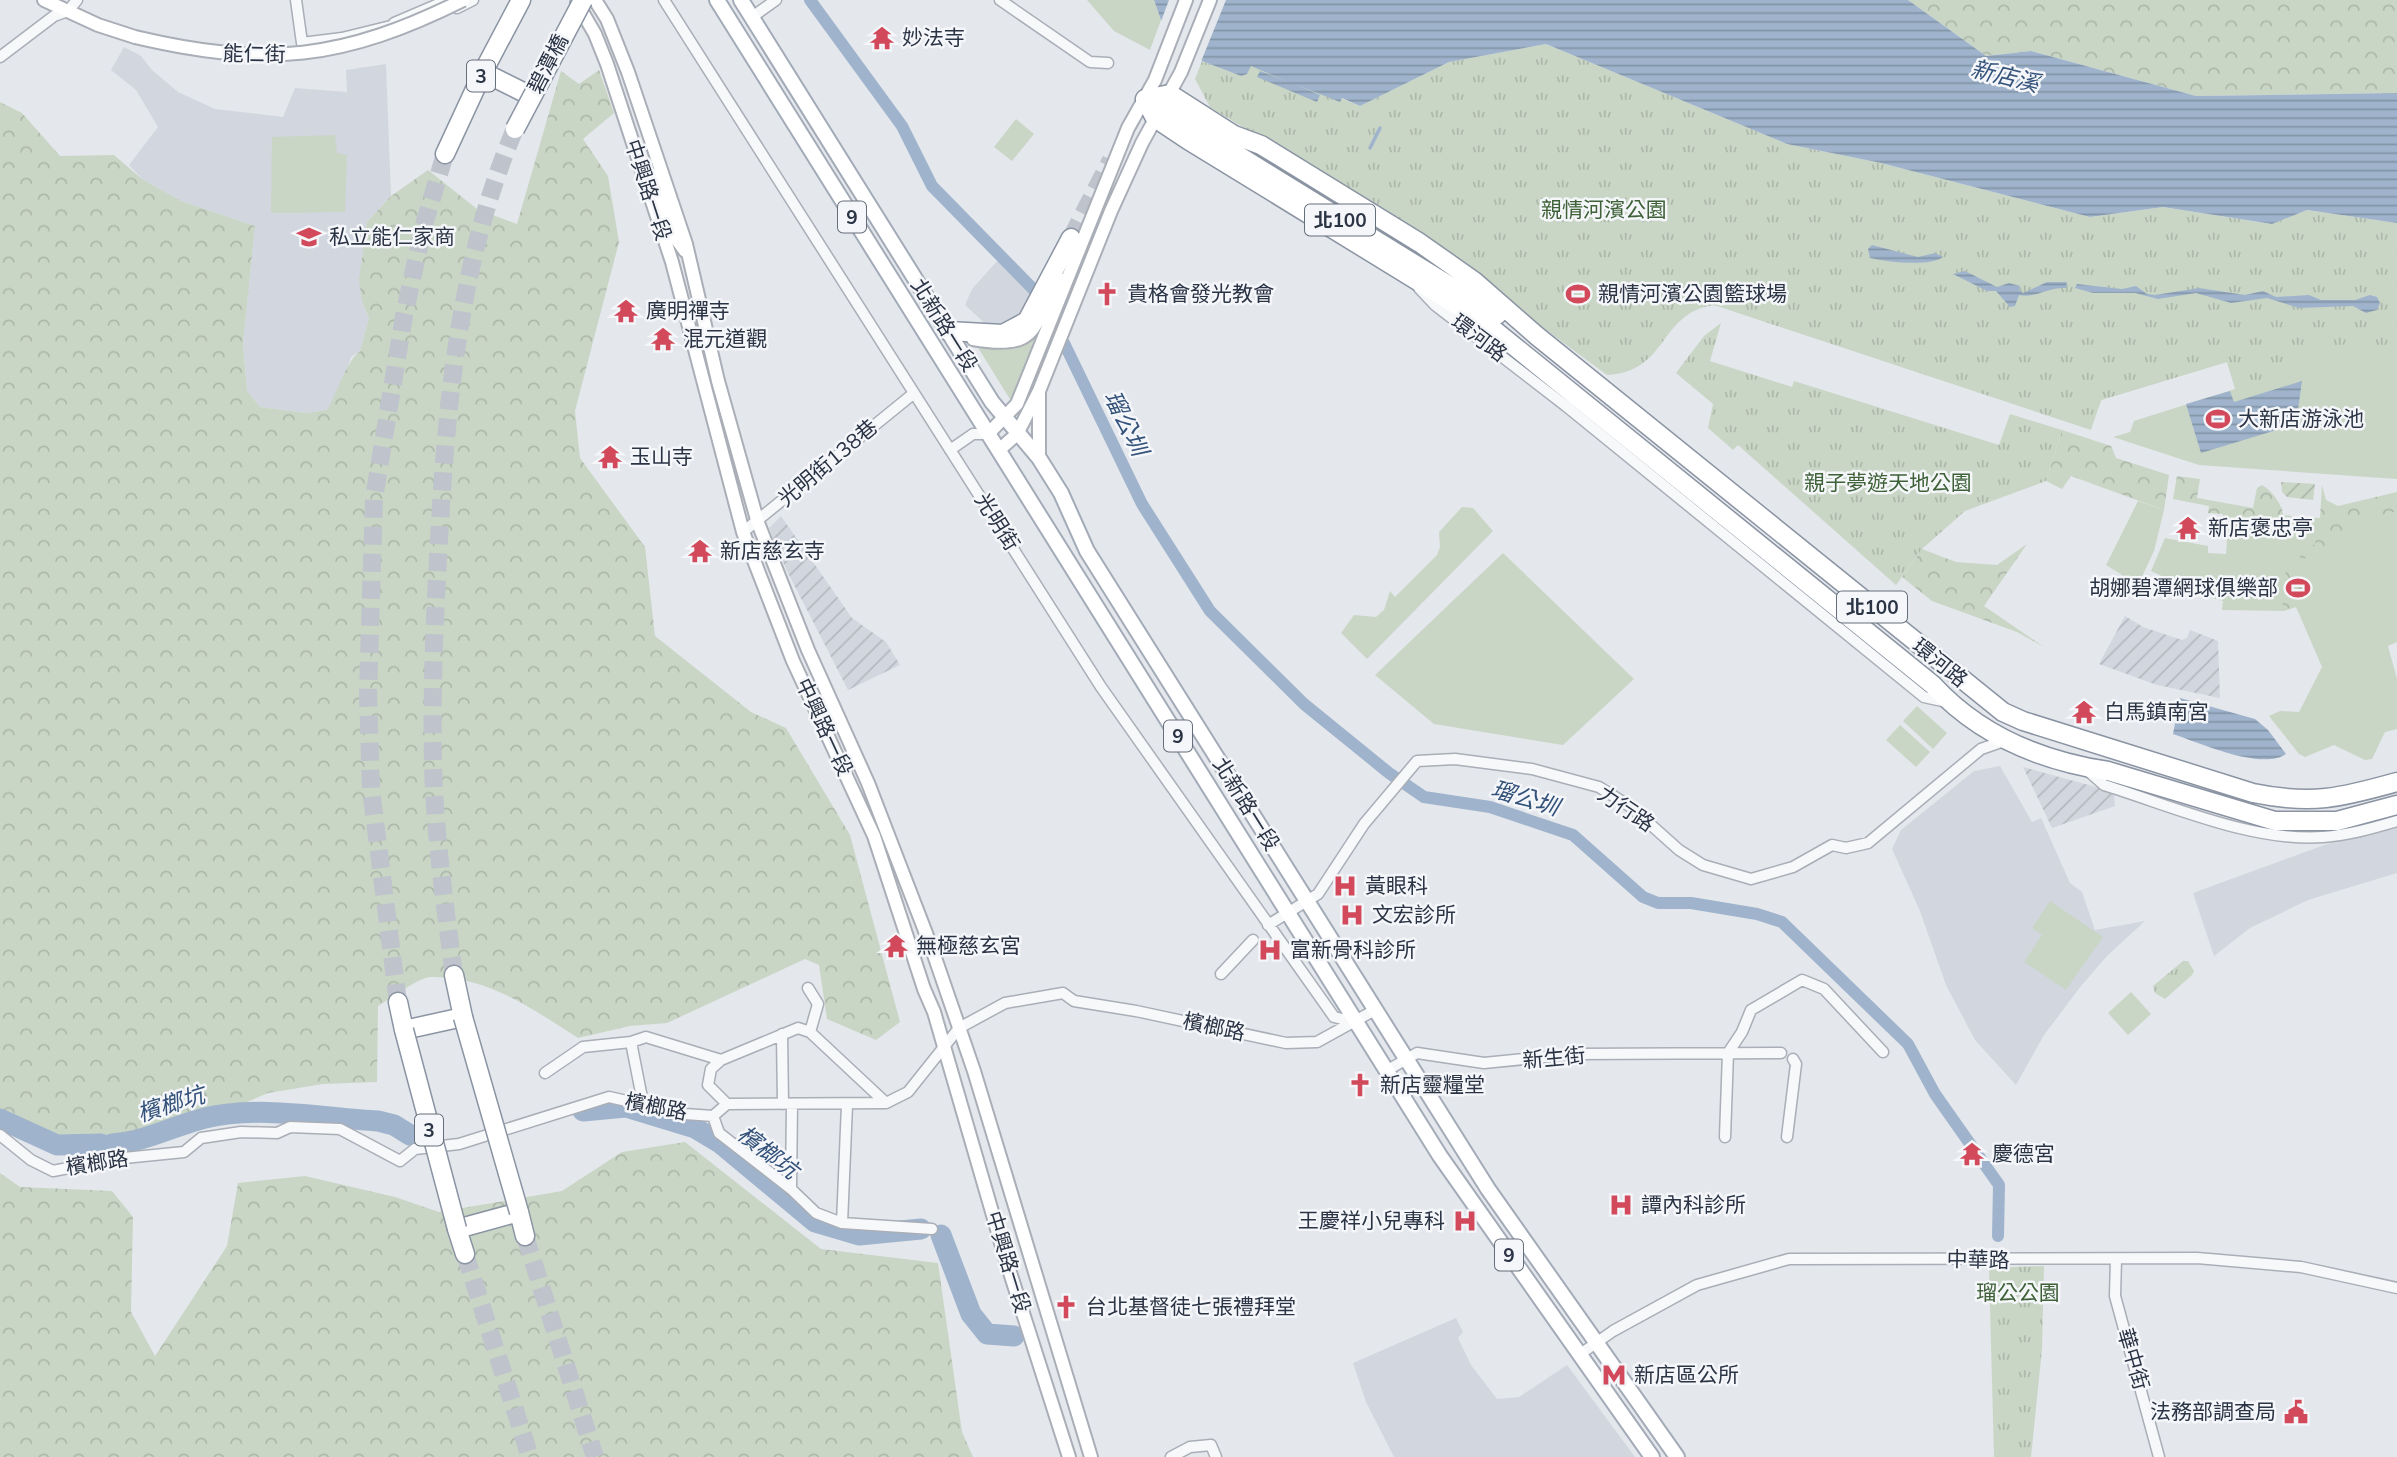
<svg xmlns="http://www.w3.org/2000/svg" width="2397" height="1457" font-family="Mulish,'Noto Sans TC',sans-serif">
	<style>
		.built { fill: #d2d6de }
		.industrial { fill: url(#industrial-furrows) }
		.grass { fill: #c9d6c5 }
		.forest { fill: url(#forest-crowns) }
		.park { fill: url(#park-tufts) }
		.garden { fill: url(#garden-furrows) }
		.water { fill: url(#water-rules) }
		.pier { fill: #e4e7ec }
		.lines { fill: none; stroke-linecap: round; stroke-linejoin: round }
		.stream { stroke: #9fb4cc; stroke-width: 3.5 }
		.canal { stroke: #9fb4cc; stroke-width: 12 }
		.river { stroke: #9fb4cc; stroke-width: 21 }
		.highway-tunnel { stroke: #bfc3cb; stroke-width: 18; stroke-dasharray: 18 9; stroke-linecap: butt }
		.street-casing { stroke: #a9aeb7; stroke-width: 13 }
		.secondary-casing { stroke: #a9aeb7; stroke-width: 16 }
		.primary-casing { stroke: #a3abb8; stroke-width: 18 }
		.highway-casing { stroke: #8b94a3; stroke-width: 21 }
		.street { stroke: #f7f8fa; stroke-width: 10 }
		.secondary { stroke: #fff; stroke-width: 12 }
		.primary { stroke: #fff; stroke-width: 14 }
		.highway { stroke: #fff; stroke-width: 18 }
		.secondary-bridge-casing { stroke: #a9aeb7; stroke-width: 16; stroke-linecap: butt }
		.highway-bridge-casing { stroke: #8b94a3; stroke-width: 21; stroke-linecap: butt }
		.secondary-bridge { stroke: #fff; stroke-width: 12 }
		.highway-bridge { stroke: #fff; stroke-width: 18 }
		.labels { text-anchor: middle; stroke-width: 5; stroke-linejoin: round; paint-order: stroke }
		.shield { fill: #f4f6f9; stroke: #676e7b; stroke-width: 2 }
		.shield-label { font-size: 19px; font-weight: bold; fill: #2b3445 }
		.poi-label { font-size: 21px; fill: #2b3445; stroke: #f4f6f9; text-anchor: start }
		.street-label { font-size: 21px; fill: #2b3445; stroke: #f4f6f9 }
		.park-label { font-size: 21px; fill: #3f6138; stroke: #f4f6f9 }
		.water-label { font-size: 23px; font-style: italic; fill: #34527a; stroke: #f4f6f9 }
	</style>
	<defs>
		<pattern id="industrial-furrows" width="10" height="10" patternUnits="userSpaceOnUse" patternTransform="scale(1.75)"><rect width="10" height="10" fill="#d2d6de"/><path d="M-1 1l2-2M0 10L10 0M9 11l2-2" fill="none" stroke="#b4b8c0"/></pattern>
		<pattern id="forest-crowns" width="20" height="18" patternUnits="userSpaceOnUse" patternTransform="scale(1.75)"><rect width="20" height="18" fill="#c9d6c5"/><path d="M2 6a3 3 0 1 1 6 0M12 15a3 3 0 1 1 6 0" fill="none" stroke="#adb8ab"/></pattern>
		<pattern id="park-tufts" width="24" height="20" patternUnits="userSpaceOnUse" patternTransform="scale(1.75)"><rect width="24" height="20" fill="#c9d6c5"/><path d="M3 7l-1-3M5 7V3M7 7l1-3M15 17l-1-3M17 17v-4M19 17l1-3" fill="none" stroke="#adb8ab"/></pattern>
		<pattern id="garden-furrows" width="10" height="10" patternUnits="userSpaceOnUse" patternTransform="scale(1.75)"><rect width="10" height="10" fill="#c9d6c5"/><path d="M-1 1l2-2M0 10L10 0M9 11l2-2" fill="none" stroke="#adb8ab"/></pattern>
		<pattern id="water-rules" width="6" height="5" patternUnits="userSpaceOnUse" patternTransform="scale(1.75)"><rect width="6" height="5" fill="#9fb4cc"/><path d="M0 2.5h6" fill="none" stroke="#8293a7"/></pattern>
	</defs>
	<rect width="100%" height="100%" fill="#e4e7ec"/>
	<path class="built" d="M124,47L141,56L152,70L178,92L215,109L283,117L295,88L347,92L346,70L386,64L391,196L367,222L362,302L369,318L360,351L351,357L341,388L327,410L306,413L260,407L247,391L243,344L255,226L181,201L142,179L129,165L158,127L136,90L111,70Z
		M999,259L1038,297L1024,322L992,330L965,305L972,289Z
		M2000,766L2032,822L2041,818L2070,883L2082,892L2095,930L2145,921L2107,956L2081,986L2044,1035L2016,1085L1975,1040L1946,985L1920,911L1892,849L1901,830L1974,771Z
		M2397,828V873L2308,900L2250,928L2214,956L2193,893L2330,843Z
		M1456,1318L1463,1332L1458,1338L1471,1365L1497,1399L1519,1397L1567,1365L1635,1457H1394L1366,1402L1353,1363Z"/>
	<path class="industrial" d="M781,516L852,618L886,642L900,665L848,690L787,571L769,528Z
		M2125,616L2143,627L2182,640L2187,638L2190,630L2218,641L2220,698L2157,685L2099,664Z
		M2023,767L2114,792L2115,806L2052,828Z"/>
	<path class="grass" d="M1087,0H1154L1161,20L1150,50L1114,31Z
		M1016,119L1034,134L1012,161L994,147Z
		M335,135L337,153L347,155L345,212L271,213L272,137Z
		M2397,280V479L2199,465L2113,437L2130,432L2134,421L2235,389L2227,362L2101,400L2099,407L2063,326Z
		M1038,332L1011,401L974,341L1025,340Z
		M2138,501L2164,510L2154,551L2138,585L2106,565Z
		M2397,504V642L2388,646L2397,679V729L2385,732L2372,759L2365,760L2334,745L2305,757L2299,754L2269,716L2280,711L2299,712L2322,667L2296,607L2284,611L2222,610L2223,601L2202,595L2151,571L2165,538L2208,546V553L2226,554L2229,509L2344,523Z
		M1462,507L1473,508L1493,531L1367,659L1341,633L1354,615L1376,617L1384,610L1390,591L1395,597L1437,555L1440,547L1439,532Z
		M1503,553L1634,679L1563,745L1434,724L1375,675Z
		M1917,706L1947,733L1933,749L1903,721Z
		M1900,725L1930,752L1916,767L1886,740Z
		M2050,901L2103,937L2066,990L2024,962L2042,935L2032,928Z
		M2131,992L2151,1014L2128,1035L2108,1013Z"/>
	<path class="forest" d="M1908,0H2397V93L2196,96L2031,51L1986,56Z
		M599,70L614,113L583,139L608,176L619,242L575,411L580,458L645,547L655,636L751,712L786,728L850,835L900,1022L876,1040L827,1019L819,965L805,959L667,1023L630,1026L578,1038C534,1010 486,975 430,977C418,978 390,999 378,1006L377,1082L323,1084L268,1093L205,1120L85,1154L0,1120V102L22,113L60,156L114,155L142,179L181,201L255,226L243,344L247,391L260,407L306,413L327,410C337,393 347,360 360,351L369,318L362,302L359,280L367,222L391,196L428,170L477,209L517,224L561,71L579,84Z
		M2062,430L2111,446L2116,458L2169,475L2164,510L2071,476L2062,489L2046,481Z
		M2177,476L2200,479L2197,498L2253,508L2257,488L2262,485C2271,490 2283,505 2283,515L2292,516L2289,533L2228,528L2229,517L2223,519V514L2208,513L2209,506L2173,499Z
		M2322,485L2326,500L2338,506L2397,492V511L2361,520L2351,539L2301,560L2317,598L2282,611L2286,567L2297,568L2303,544L2315,545L2317,530L2303,529L2304,517L2320,518Z
		M2027,544L1984,606L2044,647L2017,632L1932,601L1902,577L1922,549L1956,562L1997,565Z
		M685,1142L821,1249L938,1263L962,1432L973,1457H0V1173L20,1187L112,1191L133,1217L131,1312L155,1356L227,1246L238,1183L305,1176L395,1197L439,1212L562,1191L622,1152Z"/>
	<path class="park" d="M1546,44L1787,144L1881,163L2090,217L2163,207L2271,224L2307,210L2397,223V331L2388,333L2387,352L2306,349L2304,362L2274,371L2276,377L2236,389L2227,362L2101,400L2091,430L1714,305C1658,313 1669,372 1607,375L1421,237L1210,107L1195,79L1202,61L1241,76L1250,66L1258,64L1360,106L1449,62Z
		M1721,323L1710,361L1792,387L1794,381L1999,445L2010,414L2062,430L2046,481L1965,511L1922,549L1896,585L1738,445L1733,450L1708,428L1713,404L1676,373L1704,336Z
		M2183,961H2188L2194,971L2192,975L2165,999L2155,993L2153,986Z
		M2044,1266L2042,1349L2031,1457H1994L1989,1268Z"/>
	<path class="garden" d="M2281,482L2315,484L2313,500L2287,497L2282,492Z"/>
	<path class="water" d="M1154,0H1908L1986,56L2031,51L2196,96L2397,93V223L2307,210L2272,224L2163,207L2090,217L1881,163L1787,144L1546,44L1449,62L1360,106L1342,98L1340,102L1297,85L1320,95L1317,102L1257,77L1260,71L1286,81L1251,66L1247,74L1241,76L1202,61L1161,20Z
		M1872,245L1918,257L1935,253L1943,257C1930,267 1887,262 1870,258L1868,249Z
		M1965,271L1997,287L2009,283L2020,286L2019,290L2023,293L2047,282H2067L2066,288C2048,287 2033,299 2019,295L2015,306L2010,307L1996,291H1987L1953,274Z
		M2077,284L2122,289L2136,286L2147,294L2155,295L2199,288L2245,295L2263,291L2276,297L2309,295L2321,300H2355L2370,295L2377,297L2380,303L2377,310L2366,313L2353,306L2299,308L2267,298L2231,303L2196,293L2158,299L2135,293H2093L2075,288Z
		M2302,381L2296,424L2201,453L2186,404L2230,391L2234,402Z
		M2180,698L2255,719L2268,730L2286,754C2262,771 2200,743 2173,734Z"/>
	<path class="pier" d="M1169,0H1226L1200,64L1160,24Z"/>
	<g class="lines">
		<path class="stream" d="M1370,148L1380,128"/>
		<path class="canal" d="M810,0L902,126L932,186L1036,292
			M1056,327L1057,330
			M1064,343L1142,504L1210,611L1304,704L1389,773L1424,797L1490,807L1573,835L1643,897L1658,903H1691L1757,914L1782,922L1908,1044L1935,1094L1999,1185L1998,1236"/>
		<path class="river" d="M583,1111L626,1107L695,1128L720,1143L815,1222L859,1235L921,1229
			M0,1119L57,1145L101,1144
			M112,1144C145,1142 173,1126 205,1118C260,1105 323,1118 378,1121L394,1125L410,1135
			M941,1235L971,1314L987,1334L1014,1336"/>
		<path class="highway-tunnel" d="M1226,137L1274,166
			M1071,238L1111,160
			M454,975C445,906 435,836 433,765C431,679 436,592 441,506C449,378 464,248 515,129
			M398,1002L371,790L368,694L374,498L404,316L423,228L445,154
			M525,1236L595,1457
			M465,1254L530,1457"/>
		<g class="street-casing">
			<path id="street" d="M296,0L302,43L342,38L399,24
				M664,0L1101,687L1334,1017L1355,1022
				M1000,0L1090,62L1108,63
				M457,8L473,0
				M752,17L776,0
				M394,23L448,0
				M0,57L54,16L68,11L77,0
				M1419,288L1435,305L1566,406L1924,697L1947,702
				M950,450L973,434H988
				M743,532L913,394
				M2087,770L2104,785C2172,806 2252,842 2323,837C2349,835 2373,828 2397,821
				M1268,925L1318,894L1364,824L1417,761L1455,759L1532,769L1599,787L1631,807L1679,850L1703,865L1751,879L1793,867L1832,845L1846,848L1868,843L1981,749L2004,741
				M1221,974L1253,940
				M808,988L818,1004L810,1032
				M782,1034L783,1104
				M631,1042L646,1037L721,1060L798,1028L810,1032L886,1103
				M721,1060L711,1069L708,1085L727,1104
				M1386,1071L1417,1053L1484,1063L1575,1054L1781,1053
				M545,1073L583,1047L631,1042L643,1103
				M713,1116L719,1133L791,1189L816,1213L842,1223L932,1229
				M0,1135L31,1160L53,1171L114,1159L184,1152L201,1138L241,1132L277,1133L290,1127L340,1129L400,1161L415,1149L459,1144L609,1097L685,1114L713,1116L727,1104L886,1103L908,1092L959,1028L1005,1003L1063,993L1074,1001L1136,1011L1286,1043L1317,1042L1375,1010
				M1725,1137L1728,1053L1742,1032L1751,1010L1802,980L1824,989L1883,1052
				M1787,1137L1796,1064L1793,1059
				M791,1189L792,1104
				M842,1223L847,1105
				M2116,1259L2115,1296L2159,1457
				M1579,1355L1613,1331L1697,1285L1789,1259L2197,1258L2301,1267L2397,1288
				M1171,1457L1190,1447L1211,1445L1216,1457"/>
		</g>
		<g class="secondary-casing">
			<path id="secondary" d="M44,0L98,25L135,37
				M595,0L607,19L628,72L686,244L718,381L758,523L808,650L868,783L932,949L974,1071L1091,1457
				M577,3L595,34L607,64L672,262L743,532L793,661L874,836L924,989L934,1012L1006,1260L1069,1457
				M653,175L674,236L685,251
				M973,339C1047,352 1028,319 1063,280
				M1039,391V458
				M988,434L1017,404L1128,128L1155,80L1186,0
				M999,450L1017,434L1039,391L1111,211L1142,143L1181,72L1210,0"/>
		</g>
		<g class="primary-casing">
			<path id="primary" d="M717,0L1440,1156L1652,1457
				M741,0L992,402L1039,458L1061,493L1087,551L1488,1189L1677,1457"/>
		</g>
		<g class="highway-casing">
			<path id="highway" d="M483,72L531,96
				M1145,99L1155,118L1188,140L1483,321L1933,685C1979,735 2042,761 2108,771L2275,821H2337L2397,805
				M1145,99L1170,94L1234,135L1261,145L1420,243L1474,281L1537,336L2003,712L2023,721L2253,793C2312,805 2340,798 2397,782
				M1163,109L1497,315
				M445,154L483,72L521,0
				M948,331L1003,334L1027,321L1071,238
				M398,1002L404,1030L463,1017L454,975
				M465,1254L457,1229L519,1212L525,1236"/>
		</g>
		<use href="#street" class="street"/>
		<use href="#secondary" class="secondary"/>
		<use href="#primary" class="primary"/>
		<use href="#highway" class="highway"/>
		<g class="secondary-bridge-casing">
			<path id="secondary-bridge" d="M135,37C267,68 342,60 463,0"/>
		</g>
		<g class="highway-bridge-casing">
			<path id="highway-bridge" d="M515,129L583,0
				M463,1017L519,1212
				M404,1030L457,1229"/>
		</g>
		<use href="#secondary-bridge" class="secondary-bridge"/>
		<use href="#highway-bridge" class="highway-bridge"/>
	</g>
	<defs>
		<g id="temple-bare" transform="scale(1.89)"><path d="M0-6L5-2H3V0L6.5 2.5H4V6H1.5V3h-3V6H-4V2.5H-6.5L-3 0V-2H-5Z" fill="#d1495b" stroke="#f4f6f9" stroke-width="2.5" paint-order="stroke"/></g>
		<g id="school-bare" transform="scale(1.89)"><path d="M0-5L7-2L0 1L-7-2ZM-4 1L0 2.5L4 1V4Q0 6-4 4Z" fill="#d1495b" stroke="#f4f6f9" stroke-width="2.5" paint-order="stroke"/></g>
		<g id="church-bare" transform="scale(1.89)"><path d="M-1.2-6h2.4v3.5h3.3v2.4h-3.3V6h-2.4V-.1h-3.3v-2.4h3.3Z" fill="#d1495b" stroke="#f4f6f9" stroke-width="2.5" paint-order="stroke"/></g>
		<g id="stadium-bare" transform="scale(1.89)"><path d="M0-5a6.5 5 0 1 0 0 10a6.5 5 0 1 0 0-10ZM-3.5-1.8h7v3.6h-7Z" fill="#d1495b" stroke="#f4f6f9" stroke-width="2.5" paint-order="stroke"/></g>
		<g id="hospital-bare" transform="scale(1.89)"><path d="M-5-5h3v3.5h4V-5h3V5h-3V1.5h-4V5h-3Z" fill="#d1495b" stroke="#f4f6f9" stroke-width="2.5" paint-order="stroke"/></g>
		<g id="metro-bare" transform="scale(1.89)"><path d="M-5.5 5V-5H-3L0 0L3-5H5.5V5H3V-.5L0 4L-3-.5V5Z" fill="#d1495b" stroke="#f4f6f9" stroke-width="2.5" paint-order="stroke"/></g>
		<g id="civic-bare" transform="scale(1.89)"><path d="M-.6-6.5H3V-4.5H.6V-3L4-1V1h2V6H-6V1h2V-1L-.6-3ZM-1.2 2.5V6h2.4V2.5Z" fill="#d1495b" stroke="#f4f6f9" stroke-width="2.5" paint-order="stroke"/></g>
	</defs>
	<g fill-rule="evenodd">
		<use href="#temple-bare" x="882" y="38"/>
		<use href="#school-bare" x="309" y="237"/>
		<use href="#church-bare" x="1107" y="294"/>
		<use href="#stadium-bare" x="1578" y="294"/>
		<use href="#temple-bare" x="626" y="311"/>
		<use href="#temple-bare" x="663" y="339"/>
		<use href="#stadium-bare" x="2218" y="419"/>
		<use href="#temple-bare" x="610" y="457"/>
		<use href="#temple-bare" x="2188" y="528"/>
		<use href="#temple-bare" x="700" y="551"/>
		<use href="#stadium-bare" x="2298" y="588"/>
		<use href="#temple-bare" x="2084" y="712"/>
		<use href="#hospital-bare" x="1345" y="886"/>
		<use href="#hospital-bare" x="1352" y="915"/>
		<use href="#temple-bare" x="896" y="946"/>
		<use href="#hospital-bare" x="1270" y="950"/>
		<use href="#church-bare" x="1360" y="1085"/>
		<use href="#temple-bare" x="1972" y="1154"/>
		<use href="#hospital-bare" x="1621" y="1205"/>
		<use href="#hospital-bare" x="1465" y="1221"/>
		<use href="#church-bare" x="1066" y="1307"/>
		<use href="#metro-bare" x="1614" y="1375"/>
		<use href="#civic-bare" x="2296" y="1412"/>
	</g>
	<g class="labels">
		<g class="shield">
			<rect x="467" y="60.5" width="28" height="31" rx="5"/>
			<rect x="838" y="201.5" width="28" height="31" rx="5"/>
			<rect x="1305" y="204.5" width="70" height="31" rx="5"/>
			<rect x="1837" y="591.5" width="70" height="31" rx="5"/>
			<rect x="1164" y="720.5" width="28" height="31" rx="5"/>
			<rect x="415" y="1114.5" width="28" height="31" rx="5"/>
			<rect x="1495" y="1239.5" width="28" height="31" rx="5"/>
		</g>
		<g class="shield-label">
			<text x="481" y="83">3</text>
			<text x="852" y="224">9</text>
			<text x="1340" y="227">北100</text>
			<text x="1872" y="614">北100</text>
			<text x="1178" y="743">9</text>
			<text x="429" y="1137">3</text>
			<text x="1509" y="1262">9</text>
		</g>
		<g class="poi-label">
			<text x="902" y="45">妙法寺</text>
			<text x="329" y="244">私立能仁家商</text>
			<text x="1127" y="301">貴格會發光教會</text>
			<text x="1598" y="301">親情河濱公園籃球場</text>
			<text x="646" y="318">廣明禪寺</text>
			<text x="683" y="346">混元道觀</text>
			<text x="2238" y="426">大新店游泳池</text>
			<text x="630" y="464">玉山寺</text>
			<text x="2208" y="535">新店褒忠亭</text>
			<text x="720" y="558">新店慈玄寺</text>
			<text x="2278" y="595" text-anchor="end">胡娜碧潭網球俱樂部</text>
			<text x="2104" y="719">白馬鎮南宮</text>
			<text x="1365" y="893">黃眼科</text>
			<text x="1372" y="922">文宏診所</text>
			<text x="916" y="953">無極慈玄宮</text>
			<text x="1290" y="957">富新骨科診所</text>
			<text x="1380" y="1092">新店靈糧堂</text>
			<text x="1992" y="1161">慶德宮</text>
			<text x="1641" y="1212">譚內科診所</text>
			<text x="1445" y="1228" text-anchor="end">王慶祥小兒專科</text>
			<text x="1086" y="1314">台北基督徒七張禮拜堂</text>
			<text x="1634" y="1382">新店區公所</text>
			<text x="2276" y="1419" text-anchor="end">法務部調查局</text>
		</g>
		<g class="street-label">
			<text transform="translate(254 54) rotate(1)" y="7">能仁街</text>
			<text transform="translate(548 64) rotate(-63)" y="7">碧潭橋</text>
			<text transform="translate(648 190) rotate(72)" y="7">中興路一段</text>
			<text transform="translate(944 325) rotate(58)" y="7">北新路一段</text>
			<text transform="translate(1479 338) rotate(37)" y="7">環河路</text>
			<text transform="translate(828 463) rotate(-40)" y="7">光明街138巷</text>
			<text transform="translate(997 522) rotate(58)" y="7">光明街</text>
			<text transform="translate(1940 663) rotate(39)" y="7">環河路</text>
			<text transform="translate(824 727) rotate(65)" y="7">中興路一段</text>
			<text transform="translate(1246 804) rotate(58)" y="7">北新路一段</text>
			<text transform="translate(1626 809) rotate(34)" y="7">力行路</text>
			<text transform="translate(1214 1027) rotate(12)" y="7">檳榔路</text>
			<text transform="translate(1554 1058) rotate(-5)" y="7">新生街</text>
			<text transform="translate(656 1107) rotate(11)" y="7">檳榔路</text>
			<text transform="translate(97 1163) rotate(-9)" y="7">檳榔路</text>
			<text transform="translate(1978 1260) rotate(1)" y="7">中華路</text>
			<text transform="translate(1008 1262) rotate(73)" y="7">中興路一段</text>
			<text transform="translate(2133 1359) rotate(74)" y="7">華中街</text>
		</g>
		<g class="park-label">
			<text x="1604" y="217">親情河濱公園</text>
			<text x="1888" y="490">親子夢遊天地公園</text>
			<text x="2018" y="1300">瑠公公園</text>
		</g>
		<g class="water-label">
			<text transform="translate(2005 76) rotate(14)" y="8">新店溪</text>
			<text transform="translate(1126 423) rotate(64)" y="8">瑠公圳</text>
			<text transform="translate(1525 798) rotate(17)" y="8">瑠公圳</text>
			<text transform="translate(171 1104) rotate(-17)" y="8">檳榔坑</text>
			<text transform="translate(768 1152) rotate(38)" y="8">檳榔坑</text>
		</g>
	</g>
</svg>
